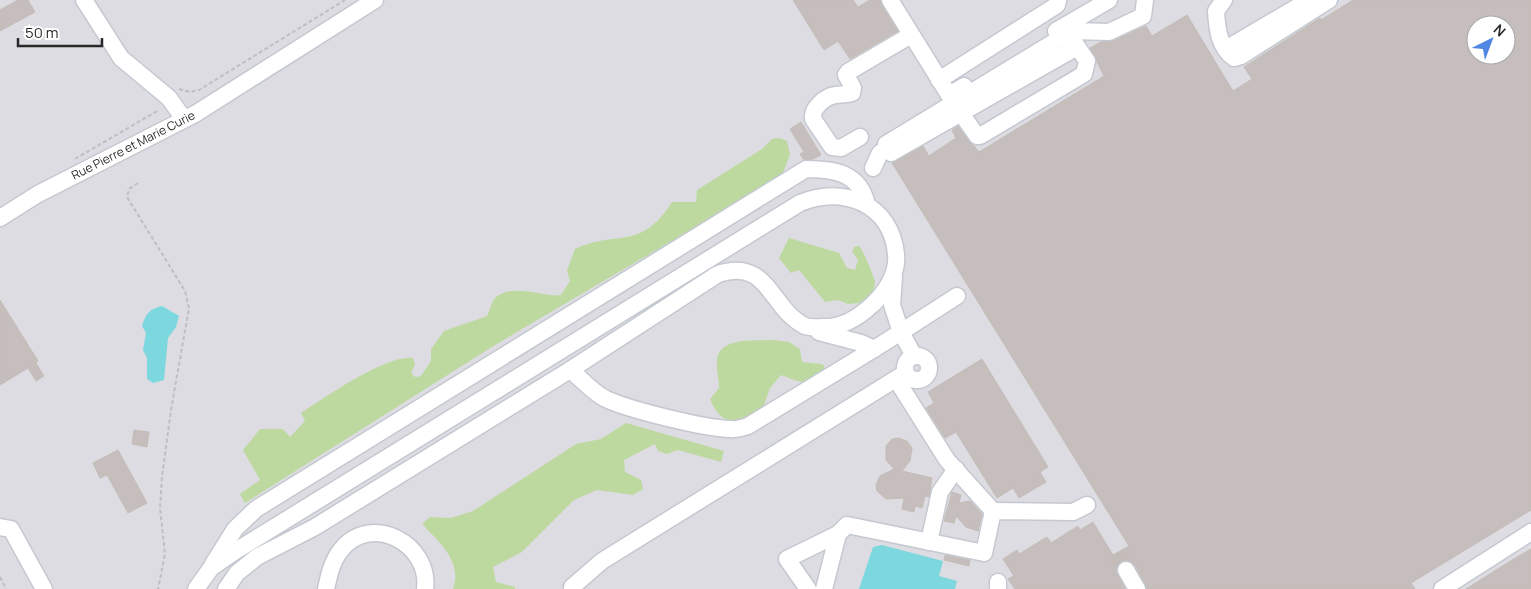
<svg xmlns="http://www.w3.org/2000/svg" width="1531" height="589" font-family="Manrope,sans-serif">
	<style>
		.industrial { fill: #dddce2; fill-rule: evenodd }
		.green { fill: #bed99f }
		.water { fill: #7cd7df }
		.building { fill: #c5bebc; stroke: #c4bcb6; fill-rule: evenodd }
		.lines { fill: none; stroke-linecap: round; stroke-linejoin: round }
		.minor-tunnel { stroke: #c3bcb8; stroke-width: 16; stroke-dasharray: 16 8; stroke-linecap: butt }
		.minor-casing { stroke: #c4c9d1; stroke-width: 19 }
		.path { stroke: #bfbfbf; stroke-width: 2; stroke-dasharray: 4 2.5; stroke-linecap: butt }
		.minor { stroke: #fff; stroke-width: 16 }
		.labels { text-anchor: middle; stroke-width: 4; stroke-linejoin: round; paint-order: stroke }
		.street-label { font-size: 12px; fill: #292929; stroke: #fff }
	</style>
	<rect width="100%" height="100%" fill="#e9e1dc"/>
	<path class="industrial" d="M0,0H1531V589H0ZM1476,25H1506V55H1476Z"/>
	<path class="green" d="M780,138L787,141L790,154L782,176L495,345L245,503L240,494L260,480L243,450L260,429H283L290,437L305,421L301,413C326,397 385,355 413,358L415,365L411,373L415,377L421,376L431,361V349L444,331L487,316C490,311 491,303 495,298C510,282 547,298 561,295L570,281L567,271L575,249C618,229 640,252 672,202H696L697,190L762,149L772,139Z
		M789,238L839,253L847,268L855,270L858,260L852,252L854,247L859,246C864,251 873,275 875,282C875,286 873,290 872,294L859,303L848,304L838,300L825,302L799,270L791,273L779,258Z
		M774,340L789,342L800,349L802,362L821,364L824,366L825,373C805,387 803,383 781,375L770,388L763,408C741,422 722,430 710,399L719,388C719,379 716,369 717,361C718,336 757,341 774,340Z
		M626,423L724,451L721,462L678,450L667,454L658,451L655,444L624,460L625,472L641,480L643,489L633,495L597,490L574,500L522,552L493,567L496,582L515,587V589H453C463,562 439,542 422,524L430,517L451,518L473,511L576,444L601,439Z"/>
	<path class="water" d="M162,306L179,316L176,327L168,338L164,380L153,383L147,379V358L143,350L146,333L142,326C146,314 149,309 162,306Z
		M882,545L943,561L939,576L957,581L955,589H859L873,547Z"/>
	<path class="building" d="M18,0H28L35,12L0,31V10Z
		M793,0H853L858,7L870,0H880L898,31L850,59L838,41L824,50Z
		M1353,0H1531V510L1411,583L1415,589H1147L1135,565L1126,560L1121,562L1116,570L1125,589H1015L1008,579L1014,576L1003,559L1017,550L1019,554L1047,537L1051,543L1078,526L1080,530L1093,522L1113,555L1129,546L892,163L923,146L929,156L956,138L952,130L958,126L979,152L1104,76L1090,48L1101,42L1113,41L1146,26L1152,36L1187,15L1233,91L1252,79L1244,67L1320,18L1321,20ZM1476,25H1506V55H1476Z
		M801,122L821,155L813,159L804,160L800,154L804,152L790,129Z
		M0,300L38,361L36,363L44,376L36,381L28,368L0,385Z
		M982,359L1048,467L1040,472L1046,482L1019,498L1013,488L997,498L956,432L945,438L926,408L934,403L928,392Z
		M134,430L149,432L147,447L132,444Z
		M898,438L907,441L912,448L910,461L902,471L932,478L929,497L925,496L922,508L915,506L914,512L902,509L904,498L886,499L877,491L876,485L880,476L894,469L886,460V446L892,439Z
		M118,450L147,503L128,513L107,475L100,478L93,463Z
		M952,492L961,495L959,503L970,501L982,514L978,531L966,527L956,516L954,523L944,521Z
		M1531,549V589H1466L1512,560Z
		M945,555L970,560L969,566L944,560Z"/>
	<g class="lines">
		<path class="minor-tunnel" d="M1116,554L1126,570"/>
		<g class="minor-casing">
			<g id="minor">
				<path d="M84,0L121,58L169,98L184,119"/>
				<path d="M890,0L949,95L964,86"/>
				<path d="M1224,0L1216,11C1217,28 1219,48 1234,58L1241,56L1329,0"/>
				<path d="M1056,31L1109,0"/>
				<path d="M1226,49L1309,0"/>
				<path d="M939,80L1057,5L1058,0"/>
				<path d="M956,106L977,136H980L1084,74L1087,61L1072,39"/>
				<path d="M860,137L841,148L832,147L813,119C811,109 825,96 836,95C841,94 846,95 852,93L853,88L846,75L848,72L911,35"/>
				<path d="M891,153L1077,47"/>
				<path d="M873,168L880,153L886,150V144L1072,31L1109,32L1143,16L1145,0"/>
				<path id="s1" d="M0,218L38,194L195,114L375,0"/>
				<path d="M819,332L861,343L874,349L901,332L892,305L894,277"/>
				<path d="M914,356L901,332L957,296"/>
				<circle cx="917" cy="368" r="12"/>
				<path d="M570,370C582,379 592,392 606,399C630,410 703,428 730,429C736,430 742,428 748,426L874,349"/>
				<path d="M896,379L947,460L993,511"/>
				<path d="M0,527L11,529L44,589"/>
				<path d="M838,534L847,525L984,553L993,511L1073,512L1087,505"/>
				<path d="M929,542L940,492L956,469"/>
				<path d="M213,564L235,529L256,509L806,169C833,169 860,172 867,205"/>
				<path d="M1126,570L1137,589"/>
				<path d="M998,582V589"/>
				<path d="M572,587L602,561L902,375H907"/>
				<path d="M196,589L211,568L234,552L800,203C842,185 891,203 896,254C898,273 887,290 873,304C859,317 843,328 824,327C818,327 810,328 805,326C770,309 769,257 718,274L570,370L315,527L257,557L237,573L226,589"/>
				<path d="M326,589C329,575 332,561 341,550C371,512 431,544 425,589"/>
				<path d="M808,589L787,559L838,534L824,589"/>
				<path d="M1442,589L1531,532"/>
			</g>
		</g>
		<path class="path" d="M179,89L190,92L199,90L345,0
			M75,159L159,110
			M138,183L129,189L127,197L185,291L189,308L171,410L162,477L160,508L165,554L158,589
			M0,577L6,589"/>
		<use href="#minor" class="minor"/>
	</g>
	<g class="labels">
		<g class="street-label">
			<text dy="4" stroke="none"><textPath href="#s1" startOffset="152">Rue Pierre et Marie Curie</textPath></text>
		</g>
	</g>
	<g transform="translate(1491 40) rotate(42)"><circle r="24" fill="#ffffff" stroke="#a9a9a9"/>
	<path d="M0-4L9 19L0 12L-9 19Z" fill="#5087e3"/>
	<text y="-8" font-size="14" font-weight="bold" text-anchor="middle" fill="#292929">N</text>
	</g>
	<path d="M18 38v8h84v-8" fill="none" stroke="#292929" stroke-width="2.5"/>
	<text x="25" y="38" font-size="15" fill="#292929" stroke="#ffffff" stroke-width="4" paint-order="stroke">50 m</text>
</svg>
